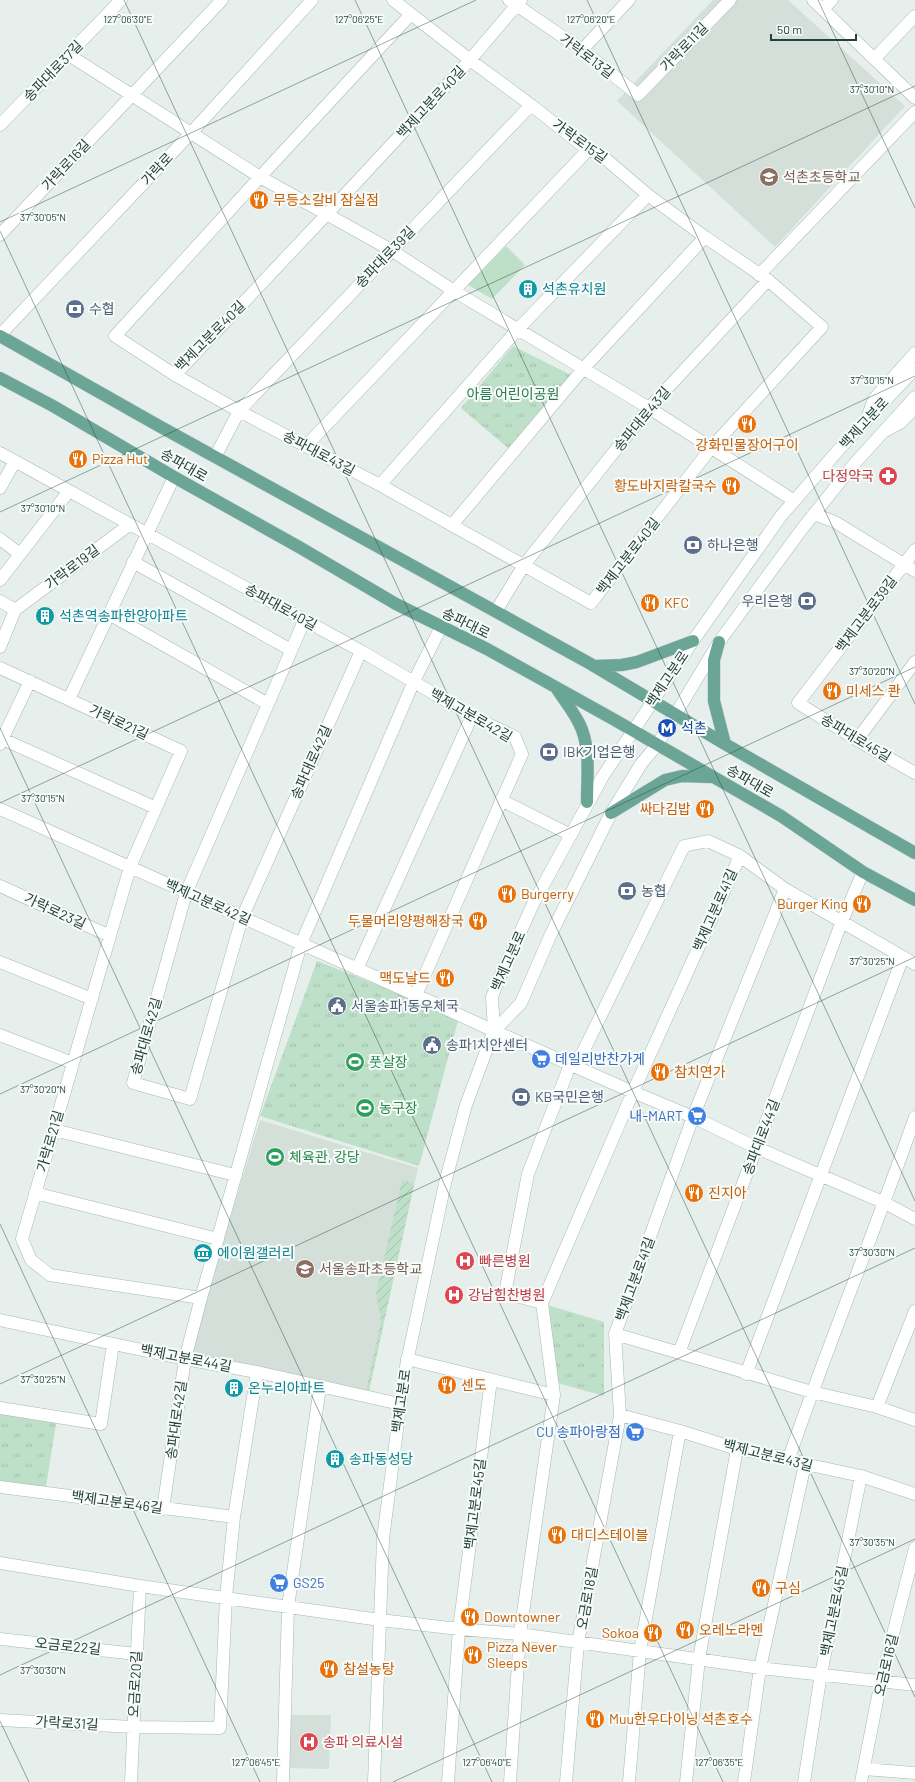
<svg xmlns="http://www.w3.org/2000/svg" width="915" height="1782" font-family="Barlow,'Noto Sans KR',sans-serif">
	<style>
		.built { fill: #d4dfda }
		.grass { fill: #bfe0c8 }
		.park { fill: url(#park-tufts) }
		.garden { fill: url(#garden-furrows) }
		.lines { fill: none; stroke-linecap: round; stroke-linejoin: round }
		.street-casing { stroke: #a8b8b2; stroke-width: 13 }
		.secondary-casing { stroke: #a4bbb3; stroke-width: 13 }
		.primary-casing { stroke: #c2cac8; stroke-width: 13 }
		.street { stroke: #fff; stroke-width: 12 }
		.secondary { stroke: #fff; stroke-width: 12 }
		.primary { stroke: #6aa596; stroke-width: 12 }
		.ticks { fill: none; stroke: #24423a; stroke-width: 1; stroke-opacity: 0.45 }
		.labels { text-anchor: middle; stroke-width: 4; stroke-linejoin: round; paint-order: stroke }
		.street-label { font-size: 14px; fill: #24423a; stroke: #f7fbf9 }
		.education-label { font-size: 14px; fill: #785e54; stroke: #f7fbf9; text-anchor: start }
		.food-label { font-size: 14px; fill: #c56008; stroke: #f7fbf9; text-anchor: start }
		.culture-label { font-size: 14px; fill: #0d838f; stroke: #f7fbf9; text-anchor: start }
		.service-label { font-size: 14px; fill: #4e5e75; stroke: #f7fbf9; text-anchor: start }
		.park-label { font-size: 14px; fill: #2d7a4b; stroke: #f7fbf9 }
		.health-label { font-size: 14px; fill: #be3a42; stroke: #f7fbf9; text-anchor: start }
		.transit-label { font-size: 14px; fill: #164399; stroke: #f7fbf9; text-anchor: start }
		.shop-label { font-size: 14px; fill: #366cbe; stroke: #f7fbf9; text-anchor: start }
		.leisure-label { font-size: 14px; fill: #27864d; stroke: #f7fbf9; text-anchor: start }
		.ticks-label { font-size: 10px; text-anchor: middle; fill: #24423a; stroke: #f7fbf9; stroke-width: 4; stroke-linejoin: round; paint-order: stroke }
	</style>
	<defs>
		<pattern id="park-tufts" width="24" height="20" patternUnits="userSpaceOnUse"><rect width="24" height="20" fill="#bfe0c8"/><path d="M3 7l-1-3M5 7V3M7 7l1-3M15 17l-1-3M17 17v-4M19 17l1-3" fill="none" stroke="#a4c1ad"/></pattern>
		<pattern id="garden-furrows" width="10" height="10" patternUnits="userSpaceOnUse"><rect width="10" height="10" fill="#bfe0c8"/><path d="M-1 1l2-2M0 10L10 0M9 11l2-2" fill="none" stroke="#a4c1ad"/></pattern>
	</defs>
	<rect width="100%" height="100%" fill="#e6efeb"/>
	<path class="built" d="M713,0H788L905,106L775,247L617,101Z
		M260,1120L418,1168L369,1391L189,1354Z
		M289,1715H331L329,1769L288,1768Z"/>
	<path class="grass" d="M506,246L525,265L492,299L468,285Z"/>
	<path class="park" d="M513,346L571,375L508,448L461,408Z
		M317,961L459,1017L419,1166L260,1116Z
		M544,1304L604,1322V1396L554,1382Z
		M0,1408L57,1417L45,1493L0,1487Z"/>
	<path class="garden" d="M402,1180L414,1184L369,1391H366L381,1321L376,1294Z"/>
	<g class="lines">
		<g class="street-casing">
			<path id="street" d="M393,0L470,60L531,105L588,150L600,154L648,195L705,237L768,280L822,327L711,448L591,603L380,485L239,411L175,375L115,336L260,177L411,14
				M509,0L582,50L638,95L730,0
				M823,9L832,0
				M582,50L629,0
				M69,55L260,177L391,250L454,291L649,408L793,500
				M875,58L915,16
				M0,125L121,0
				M0,235L222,0
				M759,275L915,112
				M175,375L327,214L470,60L521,0
				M866,421L874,399L915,353
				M885,431L900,423L915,408
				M306,446L588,150
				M0,453L361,651L472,716L515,737L522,754L416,995
				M215,457L239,411L531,105
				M380,485L518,329L648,195
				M0,488L15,461
				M814,514L835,522L915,571
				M452,525L583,369L705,237
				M0,539L20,554
				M915,550L798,703L857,740L915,773
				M133,562L291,650
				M0,580L69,491
				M0,601L15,610
				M496,611L524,565L649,408L768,280
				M109,614L268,704
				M304,621L186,893L133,1083L190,1099L242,918L361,651
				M0,647L15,610L129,525
				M0,668L181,751L130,867L22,1239L31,1260L50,1275L201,1298
				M69,699L174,477
				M0,738L156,808
				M857,740L915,662
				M0,744L30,681
				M501,800L571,835
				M0,809L416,995L494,1031L633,1092L693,1117L757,1148L885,1203L915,1219
				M0,886L110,936
				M0,962L92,999
				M357,969L472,716
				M0,1035L73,1063
				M54,1130L235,1175
				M35,1193L218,1239
				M542,1303L505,1293L528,1174L570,1065L582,1054L684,846L708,841L740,856L785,889L915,964
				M542,1303L633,1092L740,856
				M0,1320L185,1359L257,1372L400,1404
				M615,1334L812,1392L877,1407L915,1420
				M679,1353L842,921L863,872
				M407,1359L554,1395
				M746,1374L903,957
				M877,1407L915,1311
				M0,1408L101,1424L113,1344
				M620,1415L680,1431L737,1449L789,1458L805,1464L861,1476L915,1494
				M789,1458C828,1344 875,1232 915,1117
				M0,1487L234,1517
				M163,1509L185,1359L201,1298L301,944L414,681L441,627
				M0,1563L140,1586L380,1620L459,1629L520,1634L760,1668L915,1685
				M0,1639L136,1654
				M0,1720L133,1727L220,1728L226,1597L234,1517L257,1372
				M864,1769L915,1773
				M131,1782L140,1586
				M283,1782L288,1607L320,1387
				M448,1782L459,1629L491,1380
				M510,1782L520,1634L554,1395L542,1303
				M566,1782L578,1643L620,1415L615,1334L693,1117L785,889
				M629,1782L640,1651L680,1431
				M686,1782L699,1659L737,1449
				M744,1782L760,1668L805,1464
				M804,1782L821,1674L861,1476
				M861,1782L881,1681L915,1548"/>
		</g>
		<g class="secondary-casing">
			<path id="secondary" d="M813,0L915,98
				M0,335L191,133L312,0
				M494,1031L492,997L498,981L534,902L603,776L693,641L781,516L841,447L915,369
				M374,1782L383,1539L404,1376L445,1183L466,1105L488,1046L494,1031L521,1003L551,934L611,813L641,764L657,745L719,642L802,529L855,463L915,397"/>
		</g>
		<g class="primary-casing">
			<path id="primary" d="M0,336L159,426L589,663L725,744L915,853
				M0,378L53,406L174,477L299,547L396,604L487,649L613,719L781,816L863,872L915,900
				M719,642L714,660V701L725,744
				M595,666L622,665L637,662L693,641
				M557,689C564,700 573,711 579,723C591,746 587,776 587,802
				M611,813L665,780L682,776L710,777"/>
		</g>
		<use href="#street" class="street"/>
		<use href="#secondary" class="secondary"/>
		<use href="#primary" class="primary"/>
	</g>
	<path class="ticks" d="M124,0L915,1697M355,0L915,1201M587,0L915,704M818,0L915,208M0,222L476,0M0,231L723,1782M0,512L915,86M0,728L492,1782M0,803L915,376M0,1094L915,667M0,1224L260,1782M0,1384L915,957M0,1675L915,1248M0,1721L29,1782M393,1782L915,1539"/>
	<defs>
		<g id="school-disc" transform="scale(1)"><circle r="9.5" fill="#8d6e63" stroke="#f7fbf9"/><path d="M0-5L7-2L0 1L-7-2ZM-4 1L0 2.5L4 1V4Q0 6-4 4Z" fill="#fff"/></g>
		<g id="restaurant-disc" transform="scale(1)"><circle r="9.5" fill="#e8710a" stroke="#f7fbf9"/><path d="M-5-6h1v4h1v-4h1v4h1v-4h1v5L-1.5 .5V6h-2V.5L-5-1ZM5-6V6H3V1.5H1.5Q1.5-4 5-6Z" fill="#fff"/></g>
		<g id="building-disc" transform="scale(1)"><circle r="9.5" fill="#0f9aa8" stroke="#f7fbf9"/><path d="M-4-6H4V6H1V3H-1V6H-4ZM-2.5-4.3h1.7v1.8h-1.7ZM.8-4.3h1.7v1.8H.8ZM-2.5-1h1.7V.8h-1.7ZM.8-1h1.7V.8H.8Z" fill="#fff"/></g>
		<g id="bank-disc" transform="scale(1)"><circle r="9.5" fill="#5c6f8a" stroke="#f7fbf9"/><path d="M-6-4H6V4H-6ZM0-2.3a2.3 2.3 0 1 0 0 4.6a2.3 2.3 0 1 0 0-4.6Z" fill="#fff"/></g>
		<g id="pharmacy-disc" transform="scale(1)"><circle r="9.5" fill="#e0444e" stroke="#f7fbf9"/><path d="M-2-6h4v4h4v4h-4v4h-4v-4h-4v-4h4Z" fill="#fff"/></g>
		<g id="metro-disc" transform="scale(1)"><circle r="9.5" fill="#1a4fb4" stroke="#f7fbf9"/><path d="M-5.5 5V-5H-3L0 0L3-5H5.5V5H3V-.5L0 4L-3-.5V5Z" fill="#fff"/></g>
		<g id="civic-disc" transform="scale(1)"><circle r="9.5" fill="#5c6f8a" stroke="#f7fbf9"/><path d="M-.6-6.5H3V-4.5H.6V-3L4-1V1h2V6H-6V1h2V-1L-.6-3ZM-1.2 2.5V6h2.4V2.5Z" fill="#fff"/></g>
		<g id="supermarket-disc" transform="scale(1)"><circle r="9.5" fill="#3f7fe0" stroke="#f7fbf9"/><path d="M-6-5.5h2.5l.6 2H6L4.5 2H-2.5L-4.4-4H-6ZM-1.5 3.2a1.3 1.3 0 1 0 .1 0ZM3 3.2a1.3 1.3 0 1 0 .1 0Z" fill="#fff"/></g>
		<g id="stadium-disc" transform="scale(1)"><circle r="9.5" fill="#2e9e5b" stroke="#f7fbf9"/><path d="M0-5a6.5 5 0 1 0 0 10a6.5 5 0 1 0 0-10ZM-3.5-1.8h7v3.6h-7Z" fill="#fff"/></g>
		<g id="museum-disc" transform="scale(1)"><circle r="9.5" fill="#0f9aa8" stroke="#f7fbf9"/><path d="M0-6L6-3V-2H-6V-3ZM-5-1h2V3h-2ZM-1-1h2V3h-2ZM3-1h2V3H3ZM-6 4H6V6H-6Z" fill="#fff"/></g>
		<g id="hospital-disc" transform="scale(1)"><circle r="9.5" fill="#e0444e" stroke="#f7fbf9"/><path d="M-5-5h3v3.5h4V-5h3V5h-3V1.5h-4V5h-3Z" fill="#fff"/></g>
	</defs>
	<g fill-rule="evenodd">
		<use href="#school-disc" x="769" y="177"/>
		<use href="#restaurant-disc" x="259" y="200"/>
		<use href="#building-disc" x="528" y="289"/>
		<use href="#bank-disc" x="75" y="309"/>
		<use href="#restaurant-disc" x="747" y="424"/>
		<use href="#restaurant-disc" x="78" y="459"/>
		<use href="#pharmacy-disc" x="888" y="476"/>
		<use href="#restaurant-disc" x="731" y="486"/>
		<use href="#bank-disc" x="693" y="545"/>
		<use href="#bank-disc" x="807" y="601"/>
		<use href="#restaurant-disc" x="650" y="603"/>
		<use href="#building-disc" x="45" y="616"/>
		<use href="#restaurant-disc" x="832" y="691"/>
		<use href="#metro-disc" x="667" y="728"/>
		<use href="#bank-disc" x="549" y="752"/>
		<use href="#restaurant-disc" x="705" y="809"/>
		<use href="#bank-disc" x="627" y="891"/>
		<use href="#restaurant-disc" x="507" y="894"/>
		<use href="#restaurant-disc" x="862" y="904"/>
		<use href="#restaurant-disc" x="478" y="921"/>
		<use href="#restaurant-disc" x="445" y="978"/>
		<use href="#civic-disc" x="337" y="1006"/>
		<use href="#civic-disc" x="432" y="1045"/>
		<use href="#supermarket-disc" x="541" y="1059"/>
		<use href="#stadium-disc" x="355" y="1062"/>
		<use href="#restaurant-disc" x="660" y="1072"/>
		<use href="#bank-disc" x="521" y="1097"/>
		<use href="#stadium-disc" x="365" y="1108"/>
		<use href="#supermarket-disc" x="697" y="1116"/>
		<use href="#stadium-disc" x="275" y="1157"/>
		<use href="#restaurant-disc" x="694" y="1193"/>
		<use href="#museum-disc" x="203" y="1253"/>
		<use href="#hospital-disc" x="465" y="1261"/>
		<use href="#school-disc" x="305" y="1269"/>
		<use href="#hospital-disc" x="454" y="1295"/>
		<use href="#restaurant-disc" x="447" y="1385"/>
		<use href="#building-disc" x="234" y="1388"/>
		<use href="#supermarket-disc" x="635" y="1432"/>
		<use href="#building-disc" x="335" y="1459"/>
		<use href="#restaurant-disc" x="557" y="1535"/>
		<use href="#supermarket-disc" x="279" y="1583"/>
		<use href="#restaurant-disc" x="761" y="1588"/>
		<use href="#restaurant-disc" x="470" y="1617"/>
		<use href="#restaurant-disc" x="685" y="1630"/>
		<use href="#restaurant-disc" x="653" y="1633"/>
		<use href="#restaurant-disc" x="473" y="1655"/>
		<use href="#restaurant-disc" x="329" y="1669"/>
		<use href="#restaurant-disc" x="595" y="1719"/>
		<use href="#hospital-disc" x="309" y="1742"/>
	</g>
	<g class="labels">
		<g class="street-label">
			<text transform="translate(684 47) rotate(-46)" y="5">가락로11길</text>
			<text transform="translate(587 56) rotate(37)" y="5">가락로13길</text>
			<text transform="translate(53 71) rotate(-46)" y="5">송파대로37길</text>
			<text transform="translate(431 102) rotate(-47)" y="5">백제고분로40길</text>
			<text transform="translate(580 141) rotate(36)" y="5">가락로15길</text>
			<text transform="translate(66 165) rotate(-47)" y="5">가락로16길</text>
			<text transform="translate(157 169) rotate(-47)" y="5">가락로</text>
			<text transform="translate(385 257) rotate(-46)" y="5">송파대로39길</text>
			<text transform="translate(210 336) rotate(-45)" y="5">백제고분로40길</text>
			<text transform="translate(642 419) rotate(-50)" y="5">송파대로43길</text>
			<text transform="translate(864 423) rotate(-47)" y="5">백제고분로</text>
			<text transform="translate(319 453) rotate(28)" y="5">송파대로43길</text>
			<text transform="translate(184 465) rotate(30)" y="5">송파대로</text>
			<text transform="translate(628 556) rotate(-52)" y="5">백제고분로40길</text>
			<text transform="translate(72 567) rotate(-37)" y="5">가락로19길</text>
			<text transform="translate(281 607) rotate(29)" y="5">송파대로40길</text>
			<text transform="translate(866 614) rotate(-53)" y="5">백제고분로39길</text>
			<text transform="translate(466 623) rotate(26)" y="5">송파대로</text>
			<text transform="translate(667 679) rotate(-56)" y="5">백제고분로</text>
			<text transform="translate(471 715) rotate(30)" y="5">백제고분로42길</text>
			<text transform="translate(119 722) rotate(25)" y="5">가락로21길</text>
			<text transform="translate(856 738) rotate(31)" y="5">송파대로45길</text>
			<text transform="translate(311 762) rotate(-66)" y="5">송파대로42길</text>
			<text transform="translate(750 781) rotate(30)" y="5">송파대로</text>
			<text transform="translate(208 902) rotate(24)" y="5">백제고분로42길</text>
			<text transform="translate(715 910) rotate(-66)" y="5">백제고분로41길</text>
			<text transform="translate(55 911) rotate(25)" y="5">가락로23길</text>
			<text transform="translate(508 961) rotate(-66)" y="5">백제고분로</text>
			<text transform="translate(146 1036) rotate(-74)" y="5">송파대로42길</text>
			<text transform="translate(761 1137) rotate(-69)" y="5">송파대로44길</text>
			<text transform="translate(50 1141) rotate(-74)" y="5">가락로21길</text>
			<text transform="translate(635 1279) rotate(-70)" y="5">백제고분로41길</text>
			<text transform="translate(186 1358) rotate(11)" y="5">백제고분로44길</text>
			<text transform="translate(401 1401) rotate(-82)" y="5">백제고분로</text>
			<text transform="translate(176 1420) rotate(-82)" y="5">송파대로42길</text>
			<text transform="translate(768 1455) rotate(14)" y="5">백제고분로43길</text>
			<text transform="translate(117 1502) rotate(8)" y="5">백제고분로46길</text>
			<text transform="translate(475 1504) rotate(-83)" y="5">백제고분로45길</text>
			<text transform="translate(587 1598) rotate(-80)" y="5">오금로18길</text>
			<text transform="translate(834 1611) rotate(-79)" y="5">백제고분로45길</text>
			<text transform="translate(68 1646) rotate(6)" y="5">오금로22길</text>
			<text transform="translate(886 1665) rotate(-77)" y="5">오금로16길</text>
			<text transform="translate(135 1684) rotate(-87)" y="5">오금로20길</text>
			<text transform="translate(67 1723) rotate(3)" y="5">가락로31길</text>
		</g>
		<g class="education-label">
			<text x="783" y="182">석촌초등학교</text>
			<text x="319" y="1274">서울송파초등학교</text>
		</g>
		<g class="food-label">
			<text x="273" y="205">무등소갈비 잠실점</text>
			<text x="747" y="450" text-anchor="middle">강화민물장어구이</text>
			<text x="92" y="464">Pizza Hut</text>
			<text x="717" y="491" text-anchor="end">황도바지락칼국수</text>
			<text x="664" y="608">KFC</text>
			<text x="846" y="696">미세스 콴</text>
			<text x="691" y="814" text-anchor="end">싸다김밥</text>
			<text x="521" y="899">Burgerry</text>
			<text x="848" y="909" text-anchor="end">Burger King</text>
			<text x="464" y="926" text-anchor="end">두물머리양평해장국</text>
			<text x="431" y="983" text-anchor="end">맥도날드</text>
			<text x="674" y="1077">참치연가</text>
			<text x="708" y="1198">진지아</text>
			<text x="461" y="1390">센도</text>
			<text x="571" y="1540">대디스테이블</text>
			<text x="775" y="1593">구심</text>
			<text x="484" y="1622">Downtowner</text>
			<text x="699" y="1635">오레노라멘</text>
			<text x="639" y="1638" text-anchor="end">Sokoa</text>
			<text x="487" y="1652">Pizza Never<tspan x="487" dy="16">Sleeps</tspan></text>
			<text x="343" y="1674">참설농탕</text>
			<text x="609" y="1724">Muu한우다이닝 석촌호수</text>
		</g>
		<g class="culture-label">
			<text x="542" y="294">석촌유치원</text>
			<text x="59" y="621">석촌역송파한양아파트</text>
			<text x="217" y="1258">에이원갤러리</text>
			<text x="248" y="1393">온누리아파트</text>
			<text x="349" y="1464">송파동성당</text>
		</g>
		<g class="service-label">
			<text x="89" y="314">수협</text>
			<text x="707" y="550">하나은행</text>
			<text x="793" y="606" text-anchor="end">우리은행</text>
			<text x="563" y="757">IBK기업은행</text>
			<text x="641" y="896">농협</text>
			<text x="351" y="1011">서울송파1동우체국</text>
			<text x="446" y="1050">송파1치안센터</text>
			<text x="535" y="1102">KB국민은행</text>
		</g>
		<g class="park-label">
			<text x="513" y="399">아름 어린이공원</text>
		</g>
		<g class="health-label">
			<text x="874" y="481" text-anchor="end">다정약국</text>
			<text x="479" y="1266">빠른병원</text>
			<text x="468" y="1300">강남힘찬병원</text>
			<text x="323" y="1747">송파 의료시설</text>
		</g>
		<g class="transit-label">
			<text x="681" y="733">석촌</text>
		</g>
		<g class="shop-label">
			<text x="555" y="1064">데일리반찬가게</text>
			<text x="683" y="1121" text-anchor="end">내-MART</text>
			<text x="621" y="1437" text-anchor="end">CU 송파아랑점</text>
			<text x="293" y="1588">GS25</text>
		</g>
		<g class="leisure-label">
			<text x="369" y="1067">풋살장</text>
			<text x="379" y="1113">농구장</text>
			<text x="289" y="1162">체육관, 강당</text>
		</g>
	</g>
	<g class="ticks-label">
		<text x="128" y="23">127°06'30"E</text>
		<text x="359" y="23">127°06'25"E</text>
		<text x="591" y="23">127°06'20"E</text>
		<text x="872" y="93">37°30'10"N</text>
		<text x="43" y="221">37°30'05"N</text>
		<text x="872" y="384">37°30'15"N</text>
		<text x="43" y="512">37°30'10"N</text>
		<text x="872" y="675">37°30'20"N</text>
		<text x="43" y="802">37°30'15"N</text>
		<text x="872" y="965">37°30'25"N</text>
		<text x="43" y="1093">37°30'20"N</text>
		<text x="872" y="1256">37°30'30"N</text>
		<text x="43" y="1383">37°30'25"N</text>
		<text x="872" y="1546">37°30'35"N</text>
		<text x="43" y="1674">37°30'30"N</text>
		<text x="256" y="1766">127°06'45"E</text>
		<text x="487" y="1766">127°06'40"E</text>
		<text x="719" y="1766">127°06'35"E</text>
	</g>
	<path d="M771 34v6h85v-6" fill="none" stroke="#24423a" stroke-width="2"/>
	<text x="777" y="34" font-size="12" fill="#24423a" stroke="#f7fbf9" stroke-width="3" paint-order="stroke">50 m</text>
</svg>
